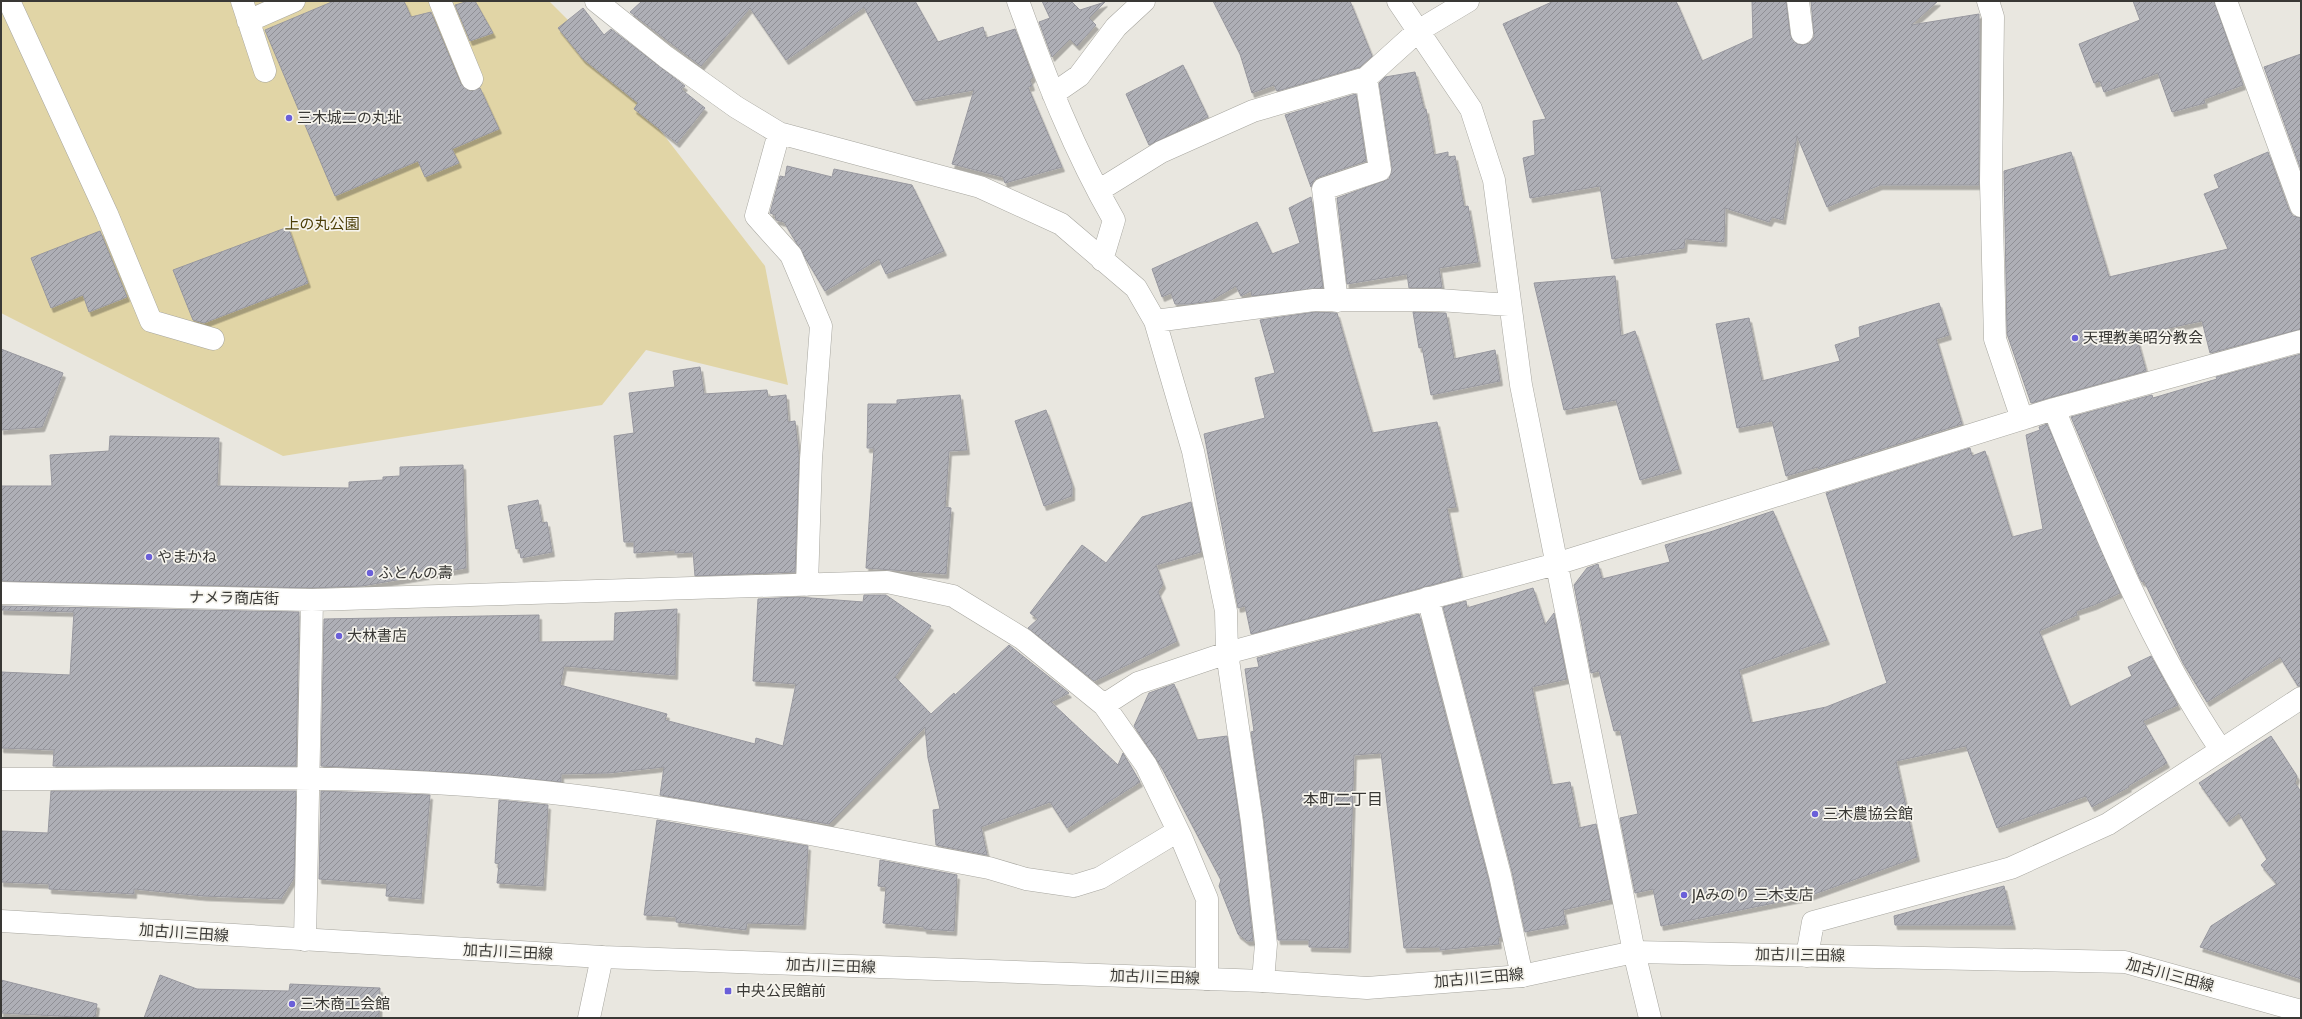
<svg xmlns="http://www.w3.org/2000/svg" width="2302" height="1019" font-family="Cabin,'Noto Sans JP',sans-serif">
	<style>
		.green { fill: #e1d5a6 }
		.building { fill: url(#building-hatch); stroke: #98989f; filter: url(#shadow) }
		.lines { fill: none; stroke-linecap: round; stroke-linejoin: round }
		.minor-casing { stroke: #a7a69f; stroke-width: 23 }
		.major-casing { stroke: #a7a69f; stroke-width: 23 }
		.minor { stroke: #fff; stroke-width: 22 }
		.major { stroke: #fff; stroke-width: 22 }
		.poi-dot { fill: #6a5fd9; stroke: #f6f4ed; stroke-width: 1.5 }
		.labels { text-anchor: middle; stroke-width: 3.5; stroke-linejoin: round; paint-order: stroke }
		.poi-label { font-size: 15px; fill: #393835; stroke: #f6f4ed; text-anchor: start }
		.park-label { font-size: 15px; fill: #4a3d06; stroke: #f6f4ed }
		.street-label { font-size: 15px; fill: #393835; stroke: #f6f4ed }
		.neighbourhood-label { font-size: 16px; fill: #393835; stroke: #f6f4ed }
	</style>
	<defs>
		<pattern id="building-hatch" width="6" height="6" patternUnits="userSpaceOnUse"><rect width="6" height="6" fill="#aeafb6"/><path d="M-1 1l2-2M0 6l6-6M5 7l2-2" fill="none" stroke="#8f8f95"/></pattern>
		<filter id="shadow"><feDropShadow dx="2.5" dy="4.5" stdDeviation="0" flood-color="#0004"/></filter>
	</defs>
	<rect width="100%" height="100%" fill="#e9e7e0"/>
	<path class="green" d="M1,1H549L599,51L765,266L788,385L646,350L602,405L283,456L1,313Z"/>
	<path class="building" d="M334,1H404L411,17L431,12L461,84L470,91L480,88L499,129L452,149L459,163L425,177L418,161L335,196L265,30Z
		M469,1H475L493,33L470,41L455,5Z
		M642,1H915L938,42L983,27L986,38L1015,29L1033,77L1030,80L1032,86L1028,87L1062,167L1005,183L1003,177L952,164L974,90L914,101L864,7L786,60L750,8L701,66L630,12Z
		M1042,1H1071L1080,10L1105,2L1089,18L1096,25L1077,46L1070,39L1052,57L1039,22L1050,18Z
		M1213,1H1350L1372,56L1360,67L1277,91L1274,85L1252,93L1240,54Z
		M1554,1H1676L1702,61L1753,38L1752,1H1786L1790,35L1797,44L1803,45L1809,43L1814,37L1811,1H1938L1911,25L1979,14V185H1880L1827,207L1797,136L1783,220L1772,217L1769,222L1725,208L1724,242L1685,239L1684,248L1612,259L1600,186L1530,198L1523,158L1535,155L1533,121L1546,119L1503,24Z
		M2133,1H2214L2243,85L2204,99L2205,103L2172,112L2158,73L2104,92L2100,81L2094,83L2079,44L2140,20Z
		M583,8L604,35L611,29L685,86L681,89L705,108L677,143L634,109L638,103L583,59L558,28Z
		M2301,54V170L2264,67Z
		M1183,65L1208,117L1149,145L1126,94Z
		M1415,72L1424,109H1426L1434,155L1448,152V157L1455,156L1464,207L1468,206L1478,262L1439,268L1442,288H1409L1407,274L1347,284L1337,198L1389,179L1392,168L1379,83L1385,77Z
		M1356,94L1366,161L1319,177L1314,180L1311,187L1285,115Z
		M2071,152L2109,277L2228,249L2204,194L2219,188L2214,175L2268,152L2289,210L2293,216L2301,218V329L2210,353L2202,321L2136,335L2146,371L2031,403L2007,334L2004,171Z
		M787,166L832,177L834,169L912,185L944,251L886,274L879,259L825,291L784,222L776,220L775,215L770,213L780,176L785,177Z
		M1311,197L1323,288L1252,296L1251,291L1241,296L1236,286L1210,301L1189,304H1175L1171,293L1162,297L1152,269L1257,222L1272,254L1300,243L1289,208Z
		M288,227L308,283L204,323L193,320L173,270Z
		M100,231L127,297L89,312L83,295L51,308L31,258Z
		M1615,276L1621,336L1635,331L1679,469L1640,480L1616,400L1564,410L1534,283Z
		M1939,303L1949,335L1936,339L1962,424L1818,469V467L1786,476L1772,421L1737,428L1716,324L1749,318L1762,381L1840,361L1835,345L1860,337L1859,327Z
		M1315,312L1337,313L1372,433L1437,422L1456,507L1447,508L1461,577L1251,634L1245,606L1238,608L1204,434L1265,418L1255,378L1275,373L1260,320Z
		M1413,312L1446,313L1454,359L1495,350L1500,381L1431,395L1422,347L1419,348Z
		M1,349L63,373L42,427L1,430Z
		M2301,354V686H2298L2280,657L2207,702L2183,663L2144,581L2142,582L2140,579L2071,417L2152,395L2153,398L2217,379L2216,377Z
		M700,367L704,394L767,390L768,397L786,395L788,422L795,421L799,458L795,572L695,576L693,552L675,553V550L634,553V542H624L614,436L634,433L629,393L675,387L673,371Z
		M960,395L967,450L949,451L945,507L951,508L946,574L866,568L874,448H867L868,404H897V400Z
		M1046,410L1072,484V496L1044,506L1015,421Z
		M2047,424L2120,593L2094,605L2076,611L2077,615L2039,631L2070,707L2132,676L2128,667L2151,656L2178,705L2143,721L2167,763L2128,786L2129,787L2092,807L2086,796L1997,828L1966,746L1896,761L1917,857L1809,896L1661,926L1653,889L1635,893L1620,818L1638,814L1620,730L1614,731L1599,671L1591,673L1574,585L1587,568L1598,564L1602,579L1670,562L1665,545L1710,532L1773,511L1827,640L1739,670L1751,723L1826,707L1887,683L1826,493L1970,448L1972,456L1985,451L2012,537L2043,529L2026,435L2040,430L2039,427Z
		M110,436L219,438L217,486L349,488V482L383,480V477L400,476V467L463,465L466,568L362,586L312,588L1,581V486H52L50,455L109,451Z
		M538,500L542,523L547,522L552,552L521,558L519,548L516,549L508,506Z
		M1191,502L1201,552L1156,565L1163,584L1158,592L1177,641L1094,681L1028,628L1038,619L1030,613L1082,545L1106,563L1142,517Z
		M1533,588L1545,625L1554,613L1567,679L1532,687L1551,785L1570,782L1579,828L1596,824L1611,899L1563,910L1566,924L1525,932L1512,872L1443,607L1466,601L1467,608Z
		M864,595H886L931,626L895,677L931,714L954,693L955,695L1009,645L1069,693L1051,702L1118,765L1123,753L1140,782L1067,828L1050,802L981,827L987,855L936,845L933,810L940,809L928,758L925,727L829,824L660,795L664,767L609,773L561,774V782L467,773L321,766L324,619L539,615V642L614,641L615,613L677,609L675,675L564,666L560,685L667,714L665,720L755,744L756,738L783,746L796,684L753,681L758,599L798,597L863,602Z
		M1,606L299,612L296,766H53L54,750L1,748V672L70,675L74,612L1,610Z
		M1419,614L1488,878L1501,937H1498L1499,944L1440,950V947L1404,948L1381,753L1354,755L1348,948L1309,947V940H1278L1264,821L1251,732L1254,731L1245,669L1259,667L1257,658Z
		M1174,684L1197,740L1227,736L1240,824L1253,941H1247L1238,934L1219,886L1221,880L1162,768L1134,726L1149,693Z
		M2271,736L2297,776L2295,783L2301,792V979L2200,947L2211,926L2277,884L2261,865L2267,859L2239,813L2227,822L2199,783Z
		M51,791H296L294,878L281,899L203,896L134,889V894L101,892L49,889V884L1,882V831L48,833Z
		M321,791L430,795L421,899L386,896L387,884L319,879Z
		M499,800L548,805L543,886L497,883L499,864L495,863Z
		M657,820L808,846L803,925L747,923L746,930L676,922V917L644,915Z
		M880,860L957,875L954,931L924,929V927L883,923L886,887L878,886Z
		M2004,886L2013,925H1895L1894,916Z
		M160,975L197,989L289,991L290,984L380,988L379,1018H144Z
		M1,980L97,1004L95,1018L1,1013Z"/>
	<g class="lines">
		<g class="minor-casing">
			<path id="minor" d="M9,1L107,214L151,321L213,339
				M242,1L265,71
				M440,1L472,79
				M596,1L666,57L736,107L779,133L980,187L1061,224L1136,288L1155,321L1193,451L1226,611L1227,653L1252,822L1266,944L1263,981
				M1018,1C1045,76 1074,151 1114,220L1102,260
				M1398,1L1471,109L1494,180L1521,385L1634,952L1650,1018
				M1798,1L1802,33
				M1988,1L1993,17L1991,182L1995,339L2022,419
				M2226,1L2301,206
				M248,21L294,1
				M1053,94L1079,76L1116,27L1144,1
				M779,133L756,216L791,255L821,326L811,459L807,585
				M1098,191L1161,152L1253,111L1366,78L1418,31L1468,1
				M1337,301L1323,189L1380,170L1366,78
				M1155,321L1314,300H1439L1509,305
				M2054,409C2101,524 2151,647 2221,750
				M1,593L312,600L887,582L953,596L1023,639L1104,705L1146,765L1181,837L1207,899V979
				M1428,598L1500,875L1522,976
				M1104,705L1138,683L1227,653L1556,564L2054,409L2301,341
				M1,779C155,779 311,774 466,785C642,797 815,836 989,868L1026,879L1074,886L1100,878L1178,831
				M305,940L312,600
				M1807,956L1813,922L2011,868L2108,824L2301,698
				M589,1018L602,957"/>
		</g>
		<g class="major-casing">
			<path id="major" d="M1,921L602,957L1263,981L1367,988L1522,976L1634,952L2125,962L2301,1011"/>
		</g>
		<use href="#minor" class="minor"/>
		<use href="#major" class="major"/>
	</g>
	<g class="poi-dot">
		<circle cx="289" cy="118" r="4"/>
		<circle cx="2075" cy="338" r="4"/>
		<circle cx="149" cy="557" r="4"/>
		<circle cx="370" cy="573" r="4"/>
		<circle cx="339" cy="636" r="4"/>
		<circle cx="1815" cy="814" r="4"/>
		<circle cx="1684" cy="895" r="4"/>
		<rect x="724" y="987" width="8" height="8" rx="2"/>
		<circle cx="292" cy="1004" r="4"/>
	</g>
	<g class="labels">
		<g class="poi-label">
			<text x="297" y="123">三木城二の丸址</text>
			<text x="2083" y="343">天理教美昭分教会</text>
			<text x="157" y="562">やまかね</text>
			<text x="378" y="578">ふとんの壽</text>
			<text x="347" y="641">大林書店</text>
			<text x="1823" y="819">三木農協会館</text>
			<text x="1692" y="900">JAみのり 三木支店</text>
			<text x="736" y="996">中央公民館前</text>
			<text x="300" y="1009">三木商工会館</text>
		</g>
		<g class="park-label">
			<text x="322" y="229">上の丸公園</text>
		</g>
		<g class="street-label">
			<text transform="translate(234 598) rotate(1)" y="5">ナメラ商店街</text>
			<text transform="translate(184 933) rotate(4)" y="5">加古川三田線</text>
			<text transform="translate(508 952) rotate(3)" y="5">加古川三田線</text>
			<text transform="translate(1800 955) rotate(1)" y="5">加古川三田線</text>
			<text transform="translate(831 966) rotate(2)" y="5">加古川三田線</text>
			<text transform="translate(2170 975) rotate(15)" y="5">加古川三田線</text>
			<text transform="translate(1155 977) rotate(2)" y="5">加古川三田線</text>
			<text transform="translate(1479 978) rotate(-5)" y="5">加古川三田線</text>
		</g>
		<g class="neighbourhood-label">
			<text x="1343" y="805">本町二丁目</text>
		</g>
	</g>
	<rect width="2302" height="1019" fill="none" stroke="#393835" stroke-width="4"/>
</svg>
